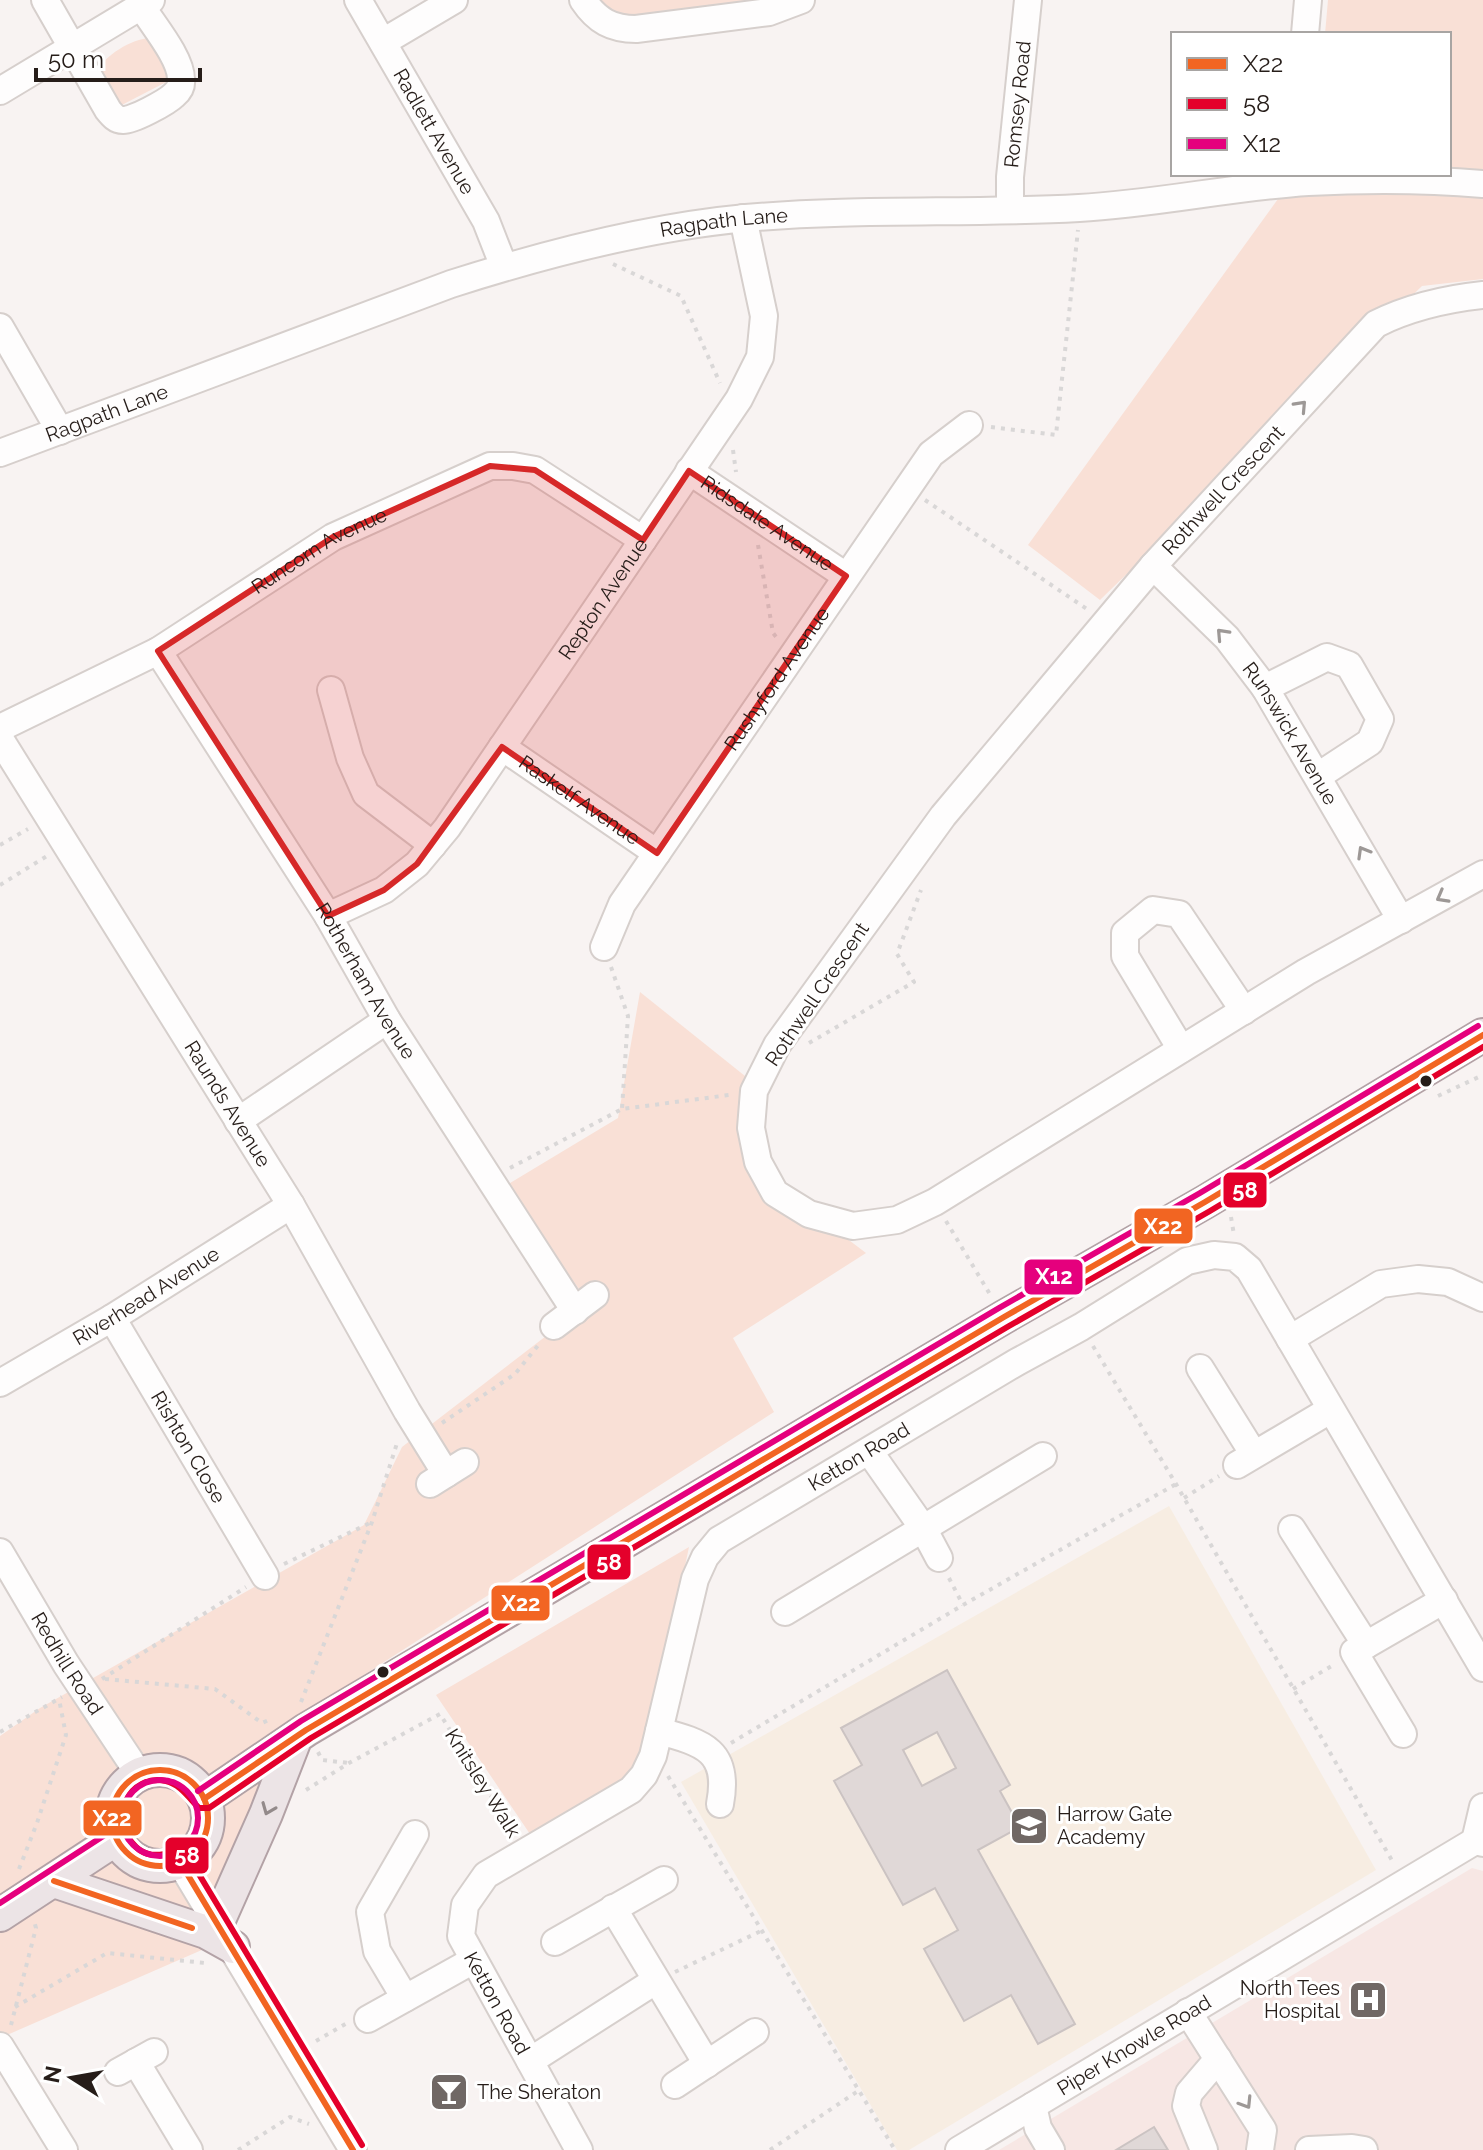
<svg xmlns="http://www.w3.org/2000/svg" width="1483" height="2150" font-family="Raleway,sans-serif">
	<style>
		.education { fill: #f7ede2 }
		.medical { fill: #f7e7e4 }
		.green { fill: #f9e0d6 }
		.building { fill: #e0d8d7; stroke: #cbc3c2; stroke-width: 2; fill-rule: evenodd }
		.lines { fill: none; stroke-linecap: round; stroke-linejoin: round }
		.minor-casing { stroke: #d6cfcc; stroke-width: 30 }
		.major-casing { stroke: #b3a2a6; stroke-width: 36 }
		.path { stroke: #d9d7d7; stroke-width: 4; stroke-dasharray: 4 6; stroke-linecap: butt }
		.minor { stroke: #fefdfd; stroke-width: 26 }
		.major { stroke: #ece4e6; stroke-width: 32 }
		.bus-1-casing { stroke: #fff; stroke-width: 12 }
		.bus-2-casing { stroke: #fff; stroke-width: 12 }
		.bus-3-casing { stroke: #fff; stroke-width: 12 }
		.bus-1 { stroke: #f26522; stroke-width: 6 }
		.bus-2 { stroke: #e4002b; stroke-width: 6 }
		.bus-3 { stroke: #e5007d; stroke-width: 6 }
		.oneway { stroke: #9d9896 }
		.oneway2 { stroke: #938a8a }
		.marked { fill: #d62828; fill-opacity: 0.2; stroke: #d62828; stroke-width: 6; stroke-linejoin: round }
		.bus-dot { fill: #261d19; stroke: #fff; stroke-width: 3 }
		.labels { text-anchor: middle; stroke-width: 6; stroke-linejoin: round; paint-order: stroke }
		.street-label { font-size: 20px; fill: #261d19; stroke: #fff }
		.poi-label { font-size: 20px; fill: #261d19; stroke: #fff; text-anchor: start }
		.line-badge { stroke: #fff; stroke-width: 3 }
		.badge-label { font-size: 22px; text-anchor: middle; font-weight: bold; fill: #fff }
	</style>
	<rect width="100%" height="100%" fill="#f8f3f2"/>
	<path class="education" d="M1169,1506L1376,1870L909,2150H897L681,1782Z"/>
	<path class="medical" d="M1472,1868L1483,1871V2150H999Z"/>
	<path class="green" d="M595,0H780L624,17L610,12Z
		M1328,0H1483V279L1422,286L1100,600L1028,545L1296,174H1449V34H1325Z
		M151,38L174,78L116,108L95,73C106,55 130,39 151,38Z
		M640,992L755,1084V1169L866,1253L733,1338L774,1412L328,1698L227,1939L7,2035L0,2032V1736L40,1708L364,1525L402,1447L589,1303L505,1186L618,1118Z
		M689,1547L643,1765L534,1840L436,1695Z"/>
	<path class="building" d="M947,1670L1010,1785L1000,1791L1020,1827L978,1850L1075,2024L1038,2044L1011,1995L964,2021L924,1949L958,1930L935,1888L903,1905L834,1781L862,1765L841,1728ZM937,1732L956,1768L922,1786L903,1750Z
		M1154,2127L1168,2150H1116Z"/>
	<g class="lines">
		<g class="minor-casing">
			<g id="minor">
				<path d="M45,0L108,110C112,115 116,120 123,120C132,121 167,102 174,95C179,91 182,86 181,79C181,58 153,25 142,7"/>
				<path id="s1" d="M358,0L486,221L504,267"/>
				<path d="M583,0C597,21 612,29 636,29L769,12L801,0"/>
				<path d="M1305,34L1308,0"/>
				<path d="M383,42L454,0"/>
				<path d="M0,91L151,0"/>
				<path id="s2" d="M1010,210V177L1028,0"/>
				<path d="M1483,295C1445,299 1410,307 1376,324L1153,566L943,816L777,1045L754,1091L751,1128L758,1162L775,1193L809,1214L853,1226L897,1220L935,1202L1306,972L1483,874"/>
				<path d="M0,327L60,431"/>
				<path id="s3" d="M0,453L451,284C545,254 649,227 746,218C857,208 968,214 1079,208C1156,204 1231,187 1308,182C1365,179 1425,179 1483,184"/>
				<path id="s4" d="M689,471L846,576"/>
				<path id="s5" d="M1153,566L1227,638L1265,688L1401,920"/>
				<path id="s6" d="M158,651L328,916L387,1020L575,1311"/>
				<path d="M1265,688L1327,657L1349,665L1380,719L1370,742L1318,776"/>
				<path d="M331,690L350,758L366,794L433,845"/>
				<path id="s7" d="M0,728L158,651L333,537L490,466H513L535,470L643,540"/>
				<path id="s8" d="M0,739L291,1205L407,1411L446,1474"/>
				<path id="s9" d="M502,747L657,853"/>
				<path id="s10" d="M328,916L384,890L417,864L447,828L739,399L760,357L764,316L743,218"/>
				<path id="s11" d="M604,947L622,904L931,454L969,425"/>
				<path d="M1181,1049L1125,956V933L1153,910L1179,914L1244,1011"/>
				<path d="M238,1121L387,1020"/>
				<path id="s12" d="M112,1318L265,1576"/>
				<path d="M554,1326L595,1295"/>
				<path d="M1290,1339L1381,1284L1418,1279L1448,1282L1483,1298"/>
				<path d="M1200,1368L1253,1453"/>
				<path id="s13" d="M0,1383L112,1318L291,1205"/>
				<path d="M869,1451L923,1528L939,1558"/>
				<path d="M1237,1465L1330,1410"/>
				<path d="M430,1484L465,1462"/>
				<path d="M1292,1529L1366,1645L1354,1652L1403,1734"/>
				<path id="s14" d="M0,1552L66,1664L139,1774"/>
				<path d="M785,1612L1043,1456"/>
				<path d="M1366,1645L1444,1600"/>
				<path d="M659,1731C704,1743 730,1751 720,1804"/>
				<path d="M1475,1841L1483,1807"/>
				<path d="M180,1862L353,2150"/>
				<path d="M613,1908L707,2064"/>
				<path d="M555,1942L664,1880"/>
				<path d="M405,1998L377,1951L370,1912L415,1834"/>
				<path d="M1188,2012L1263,2130L1260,2150"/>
				<path d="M368,2019L472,1961"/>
				<path d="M0,2046L64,2150"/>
				<path d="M530,2061L655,1981"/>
				<path d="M136,2062L189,2150"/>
				<path d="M118,2072L154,2052"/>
				<path d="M675,2085L755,2032"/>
				<path d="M1033,2106L1038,2128L1051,2150"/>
				<path id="s15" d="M579,2150L461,1936L465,1905L486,1875L631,1790L644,1775L653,1756L695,1579L705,1557L719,1540L1017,1362L1081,1327L1187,1261L1214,1255L1235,1257L1249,1269L1483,1668"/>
				<path id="s16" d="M959,2150L1475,1841L1483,1843"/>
				<path d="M1204,2150L1186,2106L1189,2093L1218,2059"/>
				<path d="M1309,2150L1352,2148L1364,2150"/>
			</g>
		</g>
		<g class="major-casing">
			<path id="major" d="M112 1818a48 48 0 1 1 96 0a48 48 0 1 1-96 0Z
				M204,1799L306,1730L1004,1317L1205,1202L1483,1035
				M54,1881L206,1932L233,1947
				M0,1915L116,1839
				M218,1922L266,1814L296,1737"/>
		</g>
		<path class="path" d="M613,264L681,296L720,383
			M991,427L1056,435L1078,230
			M733,450L736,472
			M925,500L1087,609
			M758,545L773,633L777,638
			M0,845L28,829
			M0,885L47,856
			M611,967L628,1016L622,1109
			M809,1043L914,982L897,954L921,890
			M1438,1096L1483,1075
			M510,1168L622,1109L729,1095
			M1231,1217L1234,1235
			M946,1221L991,1296
			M1093,1346L1176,1484L1394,1864
			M442,1423L515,1374L540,1343
			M1184,1498L1219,1476
			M284,1564L370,1523
			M949,1578L963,1605
			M102,1679L246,1587
			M105,1679L215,1689L262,1723L271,1719
			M1293,1689L1335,1664
			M301,1702L372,1522L398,1440
			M0,1732L62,1697
			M731,1743L963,1605L1176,1484
			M318,1752L322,1760L349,1763
			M668,1776L895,2150
			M306,1790L349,1763L440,1714L514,1833
			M19,1869L37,1823L66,1735L59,1699
			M675,1972L761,1931
			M15,2007L107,1953L205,1963
			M11,2025L36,1928L34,1921
			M316,2041L347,2023
			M238,2150L290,2117L309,2124
			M770,2150L858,2091"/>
		<use href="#minor" class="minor"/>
		<use href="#major" class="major"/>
		<g class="bus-1-casing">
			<path id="bus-1" d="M112 1818a48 48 0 1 1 96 0a48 48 0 1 1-96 0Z
				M204,1799L306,1730L1004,1317L1205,1202L1483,1035
				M180,1862L353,2150
				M54,1881L192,1928"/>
		</g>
		<g class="bus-2-casing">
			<path id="bus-2" d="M362,2145L188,1856C173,1845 155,1865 136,1847C106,1818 130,1773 166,1781C180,1784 189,1798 199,1808H209L311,1738L1009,1326L1210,1211L1483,1047"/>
		</g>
		<g class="bus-3-casing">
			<path id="bus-3" d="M122 1818a38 38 0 1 1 76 0a38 38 0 1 1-76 0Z
				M198,1791L301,1721L999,1308L1200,1193L1478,1026
				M0,1903L111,1831"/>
		</g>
		<use href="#bus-1" class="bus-1"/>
		<use href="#bus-2" class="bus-2"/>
		<use href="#bus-3" class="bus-3"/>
	</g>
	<defs><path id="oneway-chevron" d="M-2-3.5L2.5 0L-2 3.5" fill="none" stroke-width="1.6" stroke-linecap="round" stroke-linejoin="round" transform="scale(2)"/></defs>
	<g class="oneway">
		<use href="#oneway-chevron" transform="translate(1301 406) rotate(-47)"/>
		<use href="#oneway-chevron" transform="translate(1222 634) rotate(-133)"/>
		<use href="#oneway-chevron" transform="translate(1363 852) rotate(-120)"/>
		<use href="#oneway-chevron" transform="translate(1442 897) rotate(151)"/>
		<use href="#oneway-chevron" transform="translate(1246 2103) rotate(58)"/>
	</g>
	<use class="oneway2" href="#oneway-chevron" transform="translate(268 1809) rotate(112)"/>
	<path class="marked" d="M490,466L535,470L643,540L689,471L846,576L657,853L502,747L417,864L384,890L328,916L158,651L333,537Z"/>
	<defs>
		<g id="school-square" transform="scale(2)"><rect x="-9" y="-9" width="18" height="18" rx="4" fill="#706865" stroke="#fff"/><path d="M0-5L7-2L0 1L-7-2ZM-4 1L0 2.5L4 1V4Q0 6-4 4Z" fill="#fff"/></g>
		<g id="hospital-square" transform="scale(2)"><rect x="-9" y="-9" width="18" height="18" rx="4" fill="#706865" stroke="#fff"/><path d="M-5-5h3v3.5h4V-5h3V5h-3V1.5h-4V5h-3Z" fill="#fff"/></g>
		<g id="bar-square" transform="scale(2)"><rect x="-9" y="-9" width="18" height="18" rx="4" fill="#706865" stroke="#fff"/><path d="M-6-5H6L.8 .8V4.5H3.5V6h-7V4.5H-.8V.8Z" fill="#fff"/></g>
	</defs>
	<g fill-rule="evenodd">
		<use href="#school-square" x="1029" y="1826"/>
		<use href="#hospital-square" x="1368" y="2000"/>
		<use href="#bar-square" x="449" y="2092"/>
	</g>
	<g class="bus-dot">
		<circle cx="1426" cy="1081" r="7"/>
		<circle cx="383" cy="1672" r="7"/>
	</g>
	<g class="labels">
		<g class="street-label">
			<text dy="7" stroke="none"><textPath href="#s2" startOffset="106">Romsey Road</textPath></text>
			<text dy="7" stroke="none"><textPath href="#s1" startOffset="152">Radlett Avenue</textPath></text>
			<text dy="7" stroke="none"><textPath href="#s3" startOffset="762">Ragpath Lane</textPath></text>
			<text dy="7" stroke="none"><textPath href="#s3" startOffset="114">Ragpath Lane</textPath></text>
			<text transform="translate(1223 490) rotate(-47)" y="7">Rothwell Crescent</text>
			<text dy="7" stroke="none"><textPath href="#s4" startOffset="94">Ridsdale Avenue</textPath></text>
			<text dy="7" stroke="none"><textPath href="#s7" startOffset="366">Runcorn Avenue</textPath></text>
			<text dy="7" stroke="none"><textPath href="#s10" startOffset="428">Repton Avenue</textPath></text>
			<text dy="7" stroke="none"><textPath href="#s11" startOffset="320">Rushyford Avenue</textPath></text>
			<text dy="7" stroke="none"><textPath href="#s5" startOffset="218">Runswick Avenue</textPath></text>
			<text dy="7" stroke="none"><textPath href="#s9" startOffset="94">Raskelf Avenue</textPath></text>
			<text dy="7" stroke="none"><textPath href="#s6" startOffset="390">Rotherham Avenue</textPath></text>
			<text transform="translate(817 994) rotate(-56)" y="7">Rothwell Crescent</text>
			<text dy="7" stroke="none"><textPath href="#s8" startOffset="430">Raunds Avenue</textPath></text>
			<text dy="7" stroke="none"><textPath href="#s13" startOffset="170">Riverhead Avenue</textPath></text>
			<text dy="7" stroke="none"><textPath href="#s12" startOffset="150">Rishton Close</textPath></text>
			<text dy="7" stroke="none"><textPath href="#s15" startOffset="912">Ketton Road</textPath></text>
			<text dy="7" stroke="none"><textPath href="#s14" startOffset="130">Redhill Road</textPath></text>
			<text transform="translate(483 1783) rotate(58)" y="7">Knitsley Walk</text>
			<text transform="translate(497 2003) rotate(61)" y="7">Ketton Road</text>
			<text dy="7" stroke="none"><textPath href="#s16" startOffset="204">Piper Knowle Road</textPath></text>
		</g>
		<g class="poi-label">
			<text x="1057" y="1821">Harrow Gate<tspan x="1057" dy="23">Academy</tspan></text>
			<text x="1340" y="1995" text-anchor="end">North Tees<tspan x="1340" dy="23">Hospital</tspan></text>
			<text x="477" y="2099">The Sheraton</text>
		</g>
	</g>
	<g class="line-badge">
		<rect x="1222" y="1171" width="46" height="38" rx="8" fill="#e4002b"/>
		<rect x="1133" y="1207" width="61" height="38" rx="8" fill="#f26522"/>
		<rect x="1023" y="1258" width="61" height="38" rx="8" fill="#e5007d"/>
		<rect x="586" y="1543" width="46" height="38" rx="8" fill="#e4002b"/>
		<rect x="490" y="1584" width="61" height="38" rx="8" fill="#f26522"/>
		<rect x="82" y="1799" width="61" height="38" rx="8" fill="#f26522"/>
		<rect x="164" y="1836" width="46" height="39" rx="8" fill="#e4002b"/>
	</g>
	<g class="badge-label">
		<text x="1245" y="1198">58</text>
		<text x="1163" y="1234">X22</text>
		<text x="1054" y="1284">X12</text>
		<text x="609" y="1570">58</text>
		<text x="521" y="1611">X22</text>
		<text x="112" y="1826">X22</text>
		<text x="187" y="1863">58</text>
	</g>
	<rect x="1171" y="32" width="280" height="144" fill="#ffffff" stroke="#a8a5a3" stroke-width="2"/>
	<rect x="1187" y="58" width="40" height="12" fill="#f26522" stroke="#a8a5a3" stroke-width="2"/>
	<text x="1243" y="72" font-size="24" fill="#261d19">X22</text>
	<rect x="1187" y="98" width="40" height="12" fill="#e4002b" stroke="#a8a5a3" stroke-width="2"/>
	<text x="1243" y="112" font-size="24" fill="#261d19">58</text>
	<rect x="1187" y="138" width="40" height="12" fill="#e5007d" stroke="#a8a5a3" stroke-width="2"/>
	<text x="1243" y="152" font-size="24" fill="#261d19">X12</text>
	<g transform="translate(72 2078) rotate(281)" stroke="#ffffff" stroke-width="6" paint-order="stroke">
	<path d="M0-6L14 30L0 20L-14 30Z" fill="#261d19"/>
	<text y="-12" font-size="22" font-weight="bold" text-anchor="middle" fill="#261d19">N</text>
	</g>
	<path d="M36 68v12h164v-12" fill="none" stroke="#261d19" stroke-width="4"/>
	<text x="48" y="68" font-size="24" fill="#261d19" stroke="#ffffff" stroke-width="6" paint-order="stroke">50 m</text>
</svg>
